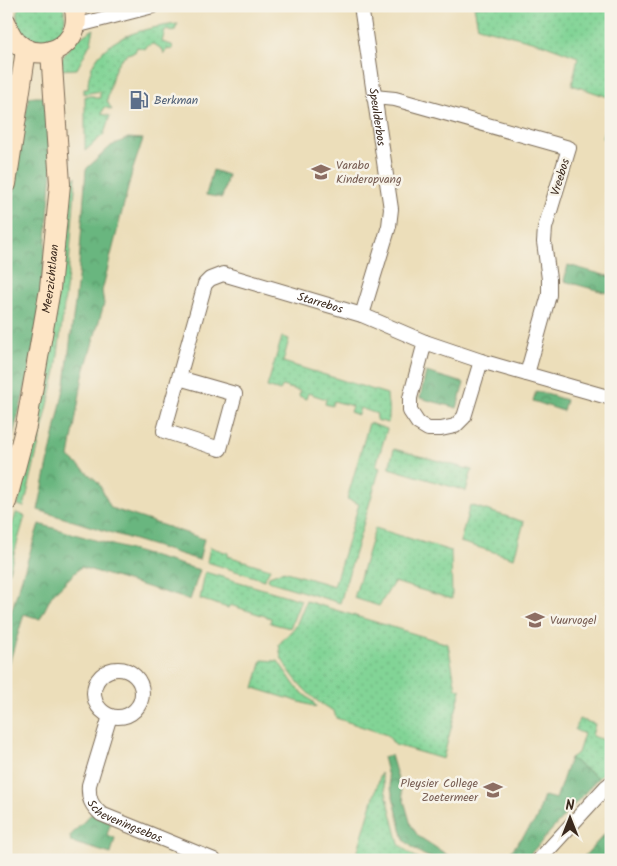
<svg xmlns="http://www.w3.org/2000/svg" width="617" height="866" font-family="Kalam,sans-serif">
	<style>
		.green { fill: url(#green-dots); stroke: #5e7f5a }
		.forest { fill: url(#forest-crowns); stroke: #52704e }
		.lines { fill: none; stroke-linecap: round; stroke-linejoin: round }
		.street-casing { stroke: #796955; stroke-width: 16 }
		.secondary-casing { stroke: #796955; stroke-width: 22 }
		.street { stroke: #fff; stroke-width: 14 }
		.secondary { stroke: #fde5c5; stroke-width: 20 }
		.labels { text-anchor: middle; stroke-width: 5; stroke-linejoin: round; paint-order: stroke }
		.service-label { font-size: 12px; fill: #4e5e75; stroke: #f7f3e8; text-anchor: start }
		.street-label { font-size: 12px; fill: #3b2a1e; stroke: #f7f3e8 }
		.education-label { font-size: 12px; fill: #785e54; stroke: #f7f3e8; text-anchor: start }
	</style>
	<defs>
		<pattern id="green-dots" width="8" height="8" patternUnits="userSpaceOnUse" patternTransform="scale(1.25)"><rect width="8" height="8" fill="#82d496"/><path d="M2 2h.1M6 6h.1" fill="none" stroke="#71b681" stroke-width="1.8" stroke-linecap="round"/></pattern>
		<pattern id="forest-crowns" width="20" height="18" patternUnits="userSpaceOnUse" patternTransform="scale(1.25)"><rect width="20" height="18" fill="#69b67f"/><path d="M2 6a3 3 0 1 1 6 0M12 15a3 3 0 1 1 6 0" fill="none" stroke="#589467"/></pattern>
	</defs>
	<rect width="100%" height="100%" fill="#f7f3e8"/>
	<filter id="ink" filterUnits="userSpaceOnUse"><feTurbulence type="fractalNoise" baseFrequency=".02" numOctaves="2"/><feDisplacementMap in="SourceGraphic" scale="10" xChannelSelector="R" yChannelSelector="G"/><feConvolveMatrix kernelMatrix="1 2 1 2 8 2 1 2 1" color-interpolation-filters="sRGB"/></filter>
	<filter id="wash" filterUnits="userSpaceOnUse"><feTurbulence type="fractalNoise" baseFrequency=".0096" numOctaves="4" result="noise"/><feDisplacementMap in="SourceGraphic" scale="20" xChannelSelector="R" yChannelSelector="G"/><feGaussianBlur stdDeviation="1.12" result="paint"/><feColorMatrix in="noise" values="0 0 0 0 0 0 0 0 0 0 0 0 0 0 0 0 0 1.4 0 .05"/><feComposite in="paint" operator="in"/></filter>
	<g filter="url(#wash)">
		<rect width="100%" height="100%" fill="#ecdeba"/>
		<path class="green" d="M19,6H63C78,52 4,50 19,6Z
			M474,6H611V98L572,85L578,57L543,44L478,27Z
			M178,24L174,32L165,30L162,42L172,45L173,49L166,50L164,54L163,50L154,44L147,46L145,49L137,47L135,52C112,55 112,83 107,101L112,110L104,107L102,114L110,116L104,134L85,151V96H94V98H100V91L84,94V89H88C87,41 139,28 178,24Z
			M94,29L91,42L77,69L58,70C64,49 76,39 94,29Z
			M6,41L13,52L12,72H6Z
			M611,105V142L602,138Z
			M76,176L69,265L56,371L24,507L18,505C36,431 51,357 59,281C62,250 64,218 66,187Z
			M282,337L289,339L283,362L387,394C387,404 391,413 388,423L376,420L377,414L360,408L358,415L350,412L352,406L334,401L332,406L325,404L326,399L308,393L306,399L299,396L300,391L282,386L280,391L267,387Z
			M369,423L387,429L376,466L380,468L340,603L268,581L269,576L283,571L334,586L359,504L347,499Z
			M394,449L472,470L466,491L389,468Z
			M470,505L524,522L514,558L460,542Z
			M16,513L25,516L6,582V545Z
			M375,528L451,551L452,599L394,582L379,606L354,598Z
			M210,547L228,553V556L270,569L264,580L207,562Z
			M205,572L301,600L290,628L270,623L271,618L230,605L228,608L200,599Z
			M306,601L448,644L456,688L461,690L443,759L395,745L387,735L336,718L334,711C313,702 293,679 282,659C280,655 280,649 279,644L296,626Z
			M262,660L278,661L296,687L313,702L316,707L254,688Z
			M579,719L595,724L592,736L611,742V767L598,778L570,758L578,753L584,734L575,730Z
			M381,773L399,844L409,853L420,860H355Z"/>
		<path class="forest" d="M29,97H49L52,170L40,310L30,371L6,461V219L18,148Z
			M128,138L143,139L132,172L102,291L104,304L83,376L69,457L98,482L111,508L204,539L199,560L38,510L65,384L78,278L86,169L111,146Z
			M213,170L228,175L222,198L206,195Z
			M568,265L611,277V294L564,281Z
			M426,372L464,383L457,408L420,398Z
			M536,391L566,400L563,411L533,401Z
			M39,524L200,570L190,600L81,567L52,595L40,619L24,614L6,674V628Z
			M391,755L411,825L418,836L452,858L457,860C431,860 424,858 404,840L383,757Z
			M570,758L598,778L525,860H504L536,820L544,796L556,799Z
			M91,814L111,822L107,835L115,838L111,854L71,842L70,836Z
			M611,827V859L581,860Z"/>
	</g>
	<g filter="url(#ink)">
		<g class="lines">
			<g class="street-casing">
				<g id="street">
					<path id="s1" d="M361,6L391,209L389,226L362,315"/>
					<path d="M75,26L153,6"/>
					<path d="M374,97L395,99L569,148L545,228L544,242L549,279V295L527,374"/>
					<path d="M425,342L410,398V411L418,423L428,429H441L455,426L464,417L481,361"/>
					<path id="s2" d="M179,378L235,394L220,449L164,431L205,284L210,279L223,274L362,315L425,342L481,361L611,398"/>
					<circle cx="118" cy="693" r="24"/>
					<path id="s3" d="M110,716L89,785C88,798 91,805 101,814L214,860"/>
					<path d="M539,860L606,787L611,783"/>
				</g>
			</g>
			<g class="secondary-casing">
				<g id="secondary">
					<path d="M6,23C19,73 88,54 74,6"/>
					<path d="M6,184L26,50"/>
					<path id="s4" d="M6,502L26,426L50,289L60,184L51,51"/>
				</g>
			</g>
			<use href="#street" class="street"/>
			<use href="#secondary" class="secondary"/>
		</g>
	</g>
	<defs>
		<g id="fuel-bare" transform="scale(1.5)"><path d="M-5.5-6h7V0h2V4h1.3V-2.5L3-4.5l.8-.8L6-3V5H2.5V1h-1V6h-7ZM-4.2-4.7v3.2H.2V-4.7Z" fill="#5c6f8a" stroke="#f7f3e8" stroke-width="2.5" paint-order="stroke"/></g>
		<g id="school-bare" transform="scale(1.5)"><path d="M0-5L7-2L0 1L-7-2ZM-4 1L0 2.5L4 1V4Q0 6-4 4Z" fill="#8d6e63" stroke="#f7f3e8" stroke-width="2.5" paint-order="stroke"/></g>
	</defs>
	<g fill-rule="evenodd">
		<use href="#fuel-bare" x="139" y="100"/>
		<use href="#school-bare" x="321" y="172"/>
		<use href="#school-bare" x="535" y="620"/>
		<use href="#school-bare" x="493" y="790"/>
	</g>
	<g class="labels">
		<g class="service-label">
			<text x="154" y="104">Berkman</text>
		</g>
		<g class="street-label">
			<text dy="4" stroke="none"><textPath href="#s1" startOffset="112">Speulderbos</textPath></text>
			<text transform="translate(560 177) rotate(-73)" y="4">Vreebos</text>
			<text dy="4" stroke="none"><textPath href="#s4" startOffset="228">Meerzichtlaan</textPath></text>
			<text dy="4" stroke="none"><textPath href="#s2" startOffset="449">Starrebos</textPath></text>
			<text dy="4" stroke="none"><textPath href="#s3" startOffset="129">Scheveningsebos</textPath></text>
		</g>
		<g class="education-label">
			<text x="336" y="169">Varabo<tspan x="336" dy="14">Kinderopvang</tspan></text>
			<text x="550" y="624">Vuurvogel</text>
			<text x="478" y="787" text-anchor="end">Pleysier College<tspan x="478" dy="14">Zoetermeer</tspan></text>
		</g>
	</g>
	<rect width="617" height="866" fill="none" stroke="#f7f3e8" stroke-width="25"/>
	<g transform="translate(570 818)" stroke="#f7f3e8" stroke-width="4" paint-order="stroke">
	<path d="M0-4L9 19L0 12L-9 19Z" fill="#3b2a1e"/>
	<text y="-8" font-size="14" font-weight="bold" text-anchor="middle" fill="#3b2a1e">N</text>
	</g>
</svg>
